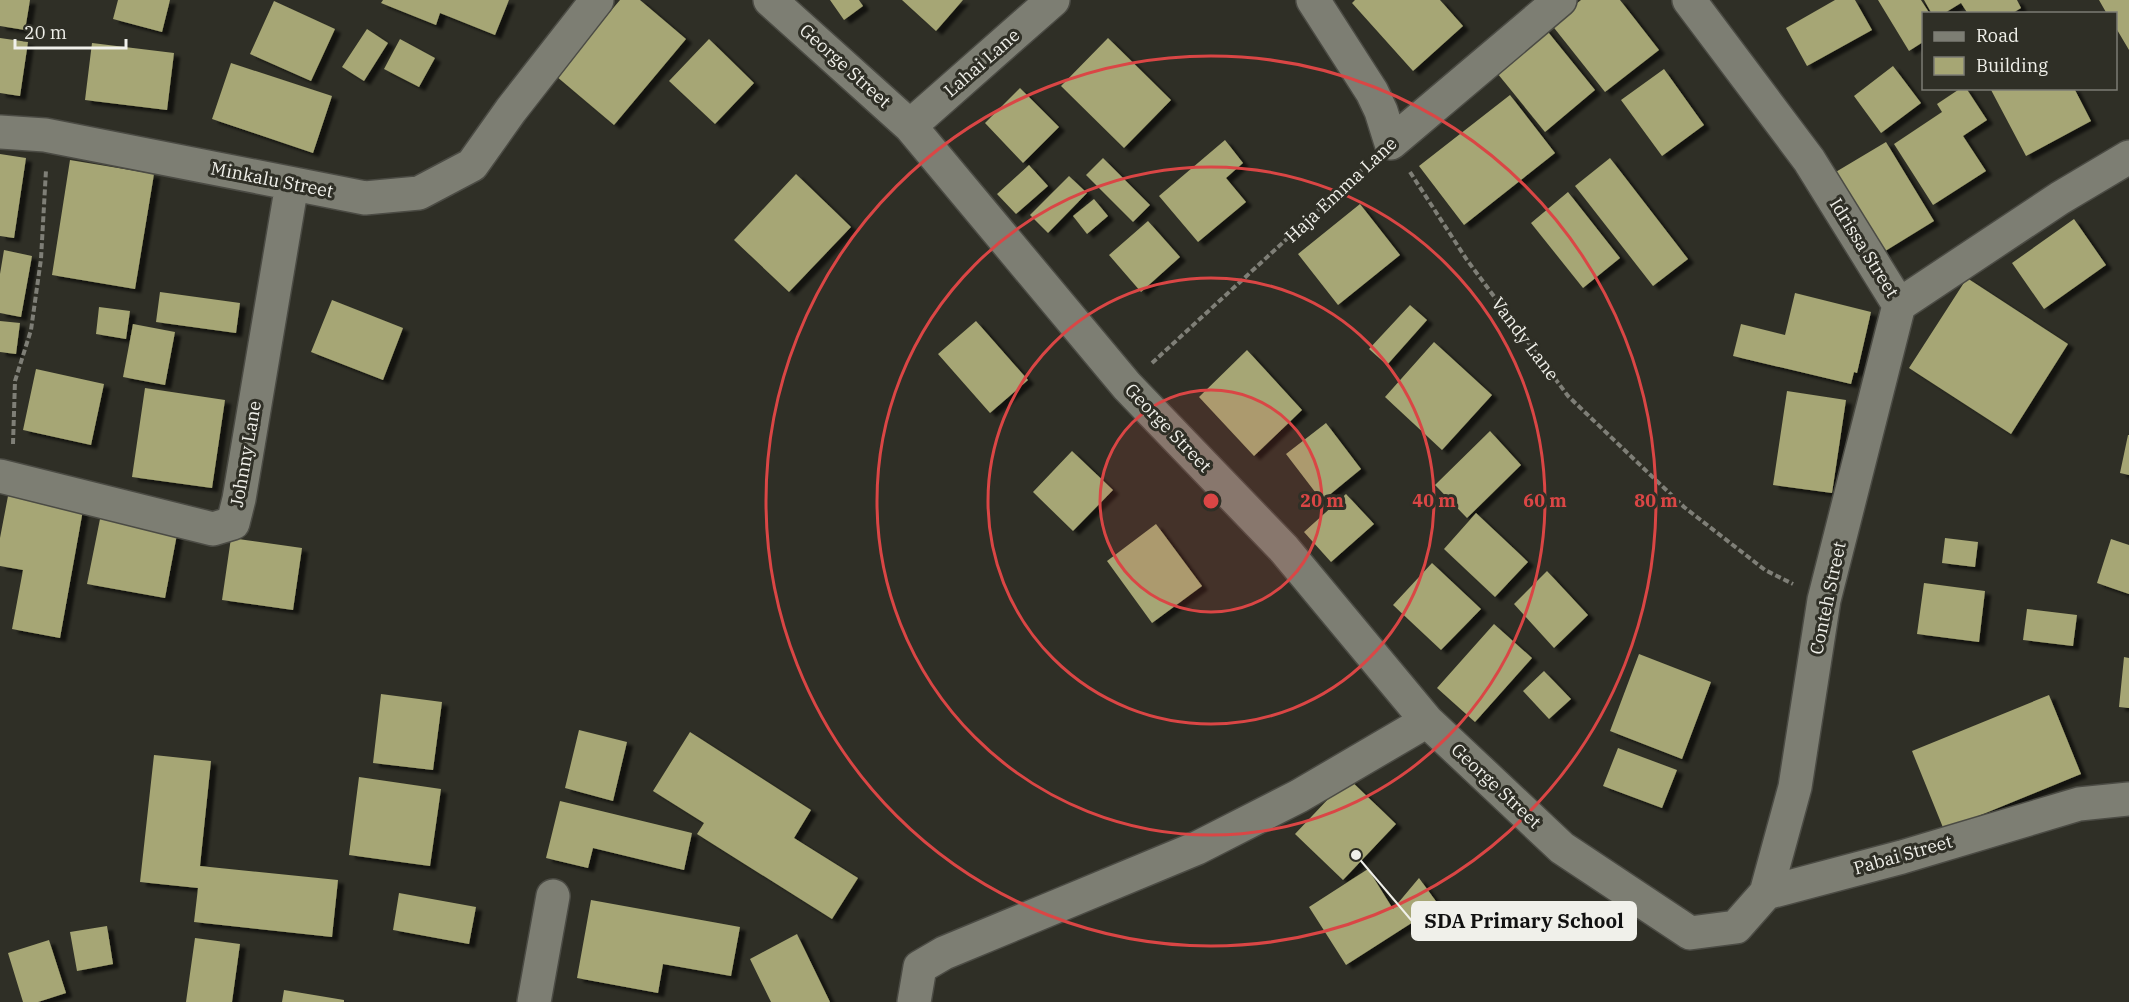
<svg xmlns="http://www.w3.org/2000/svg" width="2129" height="1002" font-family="'IBM Plex Serif',serif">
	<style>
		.building { fill: #a6a674; filter: url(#shadow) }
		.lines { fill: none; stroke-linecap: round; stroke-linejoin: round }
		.minor-casing { stroke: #4b4b44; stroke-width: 36 }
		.path { stroke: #7f7f77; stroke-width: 4; stroke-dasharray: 6 3; stroke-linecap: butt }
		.minor { stroke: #7d7e73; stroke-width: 33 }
		.ring { fill: none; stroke: #da4645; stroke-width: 3 }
		.labels { text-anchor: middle; stroke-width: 6; stroke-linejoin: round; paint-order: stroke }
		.street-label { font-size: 18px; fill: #f0f0ea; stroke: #2f2f26 }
		.centre { fill: #da4645; stroke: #2f2f26; stroke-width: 3 }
		.ring-label { font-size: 18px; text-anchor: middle; font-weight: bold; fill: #da4645; stroke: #2f2f26; stroke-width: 6; stroke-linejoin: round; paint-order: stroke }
		.leader { fill: none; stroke: #f0f0ea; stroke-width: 2 }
		.callout-dot { fill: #f0f0ea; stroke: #2f2f26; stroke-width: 2 }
		.callout { fill: #f0f0ea; stroke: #f0f0ea; stroke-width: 2 }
		.callout-label { font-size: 20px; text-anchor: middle; font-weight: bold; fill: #111 }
	</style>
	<defs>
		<filter id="shadow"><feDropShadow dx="6" dy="4" stdDeviation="1.5" flood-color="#0009"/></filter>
	</defs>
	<rect width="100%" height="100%" fill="#2f2f26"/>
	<path class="building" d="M0,0H30L25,30L0,26Z
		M118,0H170L162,32L113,19Z
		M383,0H509L495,35L440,13L436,25L381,3Z
		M620,0H640L686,39L614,125L556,76Z
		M830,0H859L863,6L844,20Z
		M902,0H963L936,31Z
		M1355,0H1440L1463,26L1413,71L1352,3Z
		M1581,0H1620L1659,50L1605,92L1551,24Z
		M1835,0H1855L1872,30L1807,66L1786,28Z
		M1878,0H1921L1930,14H1923V42L1909,51Z
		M1924,0H2017L2021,8L2011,14H1968L1961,3L1943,14H1932Z
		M2099,0H2129V50L2116,28V14H2107Z
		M274,1L335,29L311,81L250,54Z
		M1544,27L1595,90L1545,132L1493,68Z
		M367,29L388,43L364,81L342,67Z
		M0,38L28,42L20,96L0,93Z
		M1108,38L1171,100L1124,148L1061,86Z
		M400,39L435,58L419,87L384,69Z
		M709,39L754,83L715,124L669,81Z
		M92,43L174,53L167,110L85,100Z
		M231,63L332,96L313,153L212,119Z
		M1893,66L1921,103L1881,133L1854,96Z
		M1664,69L1704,125L1662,156L1621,100Z
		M1020,88L1059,127L1023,163L985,123Z
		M1961,88H1966L1987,120L1963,136L1986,171L1933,205L1894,144L1942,112L1937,104Z
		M1990,88H2074L2091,121L2026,156Z
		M1510,95L1555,153L1464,225L1419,166Z
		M1225,140L1243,163L1226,178L1246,202L1198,242L1159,196Z
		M1886,142L1934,221L1882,253L1834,173Z
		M0,154L26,158L14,238L0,236Z
		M1103,158L1150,205L1133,222L1086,175Z
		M1610,158L1688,259L1653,286L1575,186Z
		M70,160L154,174L135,289L52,275Z
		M1029,165L1048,186L1016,214L997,194Z
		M796,174L851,227L789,292L734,240Z
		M1069,176L1087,193L1048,233L1030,215Z
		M1568,192L1620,258L1583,288L1531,223Z
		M1094,199L1108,216L1087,234L1073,216Z
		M1360,204L1400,255L1338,305L1298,254Z
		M2074,219L2106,265L2044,309L2012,263Z
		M1148,221L1180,257L1141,292L1109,255Z
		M4,250L32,256L21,317L0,313V274Z
		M1967,278L2068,344L2011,434L1909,368Z
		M160,292L240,303L236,333L156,322Z
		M1795,293L1871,312L1857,373L1854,372L1851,384L1733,356L1741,324L1785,335Z
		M332,300L403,328L383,380L311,352Z
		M1410,305L1427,320L1387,365L1369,349Z
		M99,307L130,311L126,339L96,334Z
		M0,321L20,323L16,354L0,352Z
		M976,321L1028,380L990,413L938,354Z
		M133,324L175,332L165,385L123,377Z
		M1434,342L1492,395L1442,450L1385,397Z
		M1247,350L1302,410L1254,456L1199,397Z
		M36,369L104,384L91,445L23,430Z
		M145,388L225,400L212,488L132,477Z
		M1787,391L1846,400L1832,493L1773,485Z
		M1326,423L1361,469L1322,501L1286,454Z
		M1490,431L1521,465L1467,518L1435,485Z
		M2128,435H2129V475L2120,473Z
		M1072,451L1113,490L1073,531L1033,492Z
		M1346,494L1374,524L1331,562L1304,532Z
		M8,496L83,510L60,638L12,629L23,570L0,566V538Z
		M1476,513L1528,562L1495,597L1444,549Z
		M101,514L178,529L165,598L87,584Z
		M1156,524L1202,586L1152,623L1107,561Z
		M231,538L302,548L293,610L222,600Z
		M1945,538L1978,542L1975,567L1942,563Z
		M2111,539L2129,545V594L2097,583Z
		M1432,563L1481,609L1441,650L1393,605Z
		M1547,571L1588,615L1554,648L1514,604Z
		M1924,583L1985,591L1979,642L1917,634Z
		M2027,609L2077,615L2073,646L2023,640Z
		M1494,624L1532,658L1475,722L1437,688Z
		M1639,654L1711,682L1682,759L1610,731Z
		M2124,657L2129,658V708L2119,707Z
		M1544,671L1571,699L1549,719L1523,691Z
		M381,694L442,702L433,770L373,763Z
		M2049,695L2081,774L1944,830L1912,751Z
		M579,730L627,742L613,801L565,788Z
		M690,732L811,810L794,838L858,878L832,919L697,834L704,823L653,791Z
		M1618,748L1677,770L1662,808L1603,786Z
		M154,755L211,761L200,866L338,880L332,937L194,922L198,888L140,882Z
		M359,777L441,789L430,866L349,855Z
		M1348,778L1396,824L1343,880L1295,834Z
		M560,801L692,833L684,870L593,848L588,868L546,858Z
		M1368,869L1393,909L1419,878L1438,904L1410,924L1346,965L1309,907Z
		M399,893L476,907L469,944L393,930Z
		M591,900L740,927L731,976L663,964L658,993L577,978Z
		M107,926L113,964L77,971L70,932Z
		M797,934L830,1002H771L750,959Z
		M195,938L240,944L232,1002H186Z
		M49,940L66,993L38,1002H23L8,953Z
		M284,990L344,1000V1002H282Z"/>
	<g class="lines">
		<g class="minor-casing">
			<path id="minor" d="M770,0L910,126L1127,386L1284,549L1427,721L1562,848L1690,933L1736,927L1766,893L1902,857L2079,804L2129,799
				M1313,0L1372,92L1381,111L1391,143L1560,0
				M1689,0L1809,160L1899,305
				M910,126L1053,0
				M0,132L45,135L365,198L419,193L472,165L511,110L597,0
				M1899,305L2060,198L2129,157
				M0,476L213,529L233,523L239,499L292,184
				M1766,893L1795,787L1824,600L1899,305
				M534,1002L553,896
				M914,1002L920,967L944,953L1197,848L1299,796L1427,721"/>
		</g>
		<path class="path" d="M1410,172L1467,260L1568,396L1684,507L1765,570L1793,584
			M1152,363L1365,167
			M13,444L15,381L31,330L41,259L46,170"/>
		<use href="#minor" class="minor"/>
	</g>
	<circle cx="1211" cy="501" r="111" fill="#da4645" fill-opacity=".12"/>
	<g class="ring">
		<circle cx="1211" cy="501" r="111"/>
		<circle cx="1211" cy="501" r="223"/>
		<circle cx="1211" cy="501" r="334"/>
		<circle cx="1211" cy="501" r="445"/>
	</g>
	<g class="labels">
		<g class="street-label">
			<text transform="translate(982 63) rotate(-41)" y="6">Lahai Lane</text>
			<text transform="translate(845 66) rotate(42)" y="6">George Street</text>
			<text transform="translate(272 180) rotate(11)" y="6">Minkalu Street</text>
			<text transform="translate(1341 190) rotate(-43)" y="6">Haja Emma Lane</text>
			<text transform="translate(1864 248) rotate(58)" y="6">Idrissa Street</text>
			<text transform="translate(1525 339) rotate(53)" y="6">Vandy Lane</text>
			<text transform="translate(1168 428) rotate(46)" y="6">George Street</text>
			<text transform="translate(246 454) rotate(-80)" y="6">Johnny Lane</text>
			<text transform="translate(1828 598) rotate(-78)" y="6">Conteh Street</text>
			<text transform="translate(1496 786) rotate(43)" y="6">George Street</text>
			<text transform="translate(1903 855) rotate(-16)" y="6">Pabai Street</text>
		</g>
	</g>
	<circle cx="1211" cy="501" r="9" class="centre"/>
	<g class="ring-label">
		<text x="1322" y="507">20 m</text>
		<text x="1434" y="507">40 m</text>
		<text x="1545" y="507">60 m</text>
		<text x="1656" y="507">80 m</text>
	</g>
	<path class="leader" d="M1356 855L1412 921"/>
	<circle class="callout-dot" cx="1356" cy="855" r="6"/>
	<rect class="callout" x="1412" y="902" width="224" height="38" rx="6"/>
	<g class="callout-label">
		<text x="1524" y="928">SDA Primary School</text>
	</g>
	<rect x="1922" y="12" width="195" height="78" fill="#2f2f26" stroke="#7c7c74" stroke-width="1.5"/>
	<rect x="1934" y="32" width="30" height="9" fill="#7d7e73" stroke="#7c7c74" stroke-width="1.5"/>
	<text x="1976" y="42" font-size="18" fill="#f0f0ea">Road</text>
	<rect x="1934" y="57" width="30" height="18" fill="#a6a674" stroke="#7c7c74" stroke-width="1.5"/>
	<text x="1976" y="72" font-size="18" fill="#f0f0ea">Building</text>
	<path d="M15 39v9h111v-9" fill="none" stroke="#f0f0ea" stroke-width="3"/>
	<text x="24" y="39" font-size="18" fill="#f0f0ea" stroke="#2f2f26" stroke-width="4.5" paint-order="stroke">20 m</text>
</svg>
